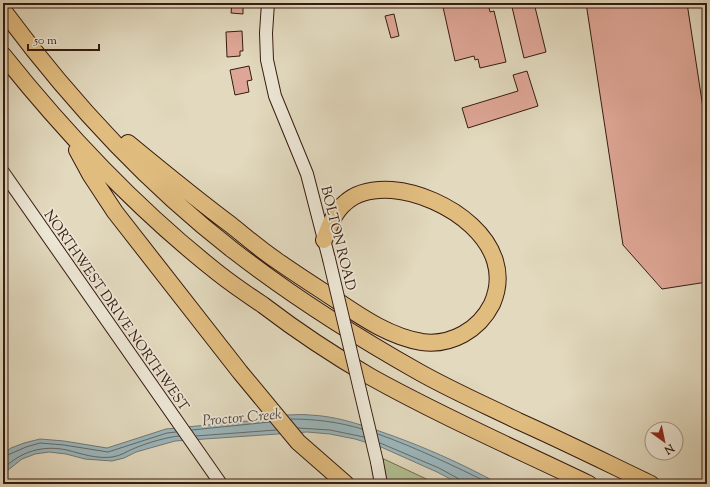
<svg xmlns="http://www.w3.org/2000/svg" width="710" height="487" font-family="'Sorts Mill Goudy',serif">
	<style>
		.green { fill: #b2bf92; stroke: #746d51 }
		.water { fill: #9bb7bd; stroke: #737978 }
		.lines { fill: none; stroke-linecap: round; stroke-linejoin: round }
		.shore { stroke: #686966; stroke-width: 1 }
		.building { fill: #dea696; stroke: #361b10 }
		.secondary-casing { stroke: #361b10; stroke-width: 14 }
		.highway-casing { stroke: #361b10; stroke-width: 18 }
		.secondary { stroke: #ece6d5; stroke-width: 12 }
		.highway { stroke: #e1bc7f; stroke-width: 16 }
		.secondary-bridge-casing { stroke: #361b10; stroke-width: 14; stroke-linecap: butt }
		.secondary-bridge { stroke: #ece6d5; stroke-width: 12 }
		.labels { text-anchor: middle; stroke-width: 3.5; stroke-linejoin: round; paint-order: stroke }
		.street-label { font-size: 14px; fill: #361b10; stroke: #ece6d5 }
		.water-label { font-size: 15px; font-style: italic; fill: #544a44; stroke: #ece6d5 }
	</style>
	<rect width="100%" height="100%" fill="#e2d9be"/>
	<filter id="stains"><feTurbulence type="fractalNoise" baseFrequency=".005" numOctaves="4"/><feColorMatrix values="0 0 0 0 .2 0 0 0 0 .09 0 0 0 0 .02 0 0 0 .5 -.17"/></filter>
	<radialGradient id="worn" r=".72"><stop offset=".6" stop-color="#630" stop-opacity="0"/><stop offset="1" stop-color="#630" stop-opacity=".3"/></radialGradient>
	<path class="green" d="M369,452L437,484H379Z"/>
	<path class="water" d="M286,415C294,415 302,414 310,415C334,416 356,423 379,431C420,445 461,463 499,484H460L437,472L381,447L355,439L330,434L307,432L175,441L136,452L124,458L112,461L85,459L66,454L49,452L35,454L22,459L3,474V454L11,448L24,443L40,439L64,441L107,448L166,429L248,421Z"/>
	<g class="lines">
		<path class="shore" d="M291,419C315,419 339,422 362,429
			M298,428L330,430L364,437
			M192,430L270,422
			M378,434C417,448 454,466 491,484
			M196,436L276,430
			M380,443L439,468L459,479L461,484
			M3,457L26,447L40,443L64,445L108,452L167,433L176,432
			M3,469C21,451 43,445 67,450C82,454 97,459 112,457C121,456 127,451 135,448C147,443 167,437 179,436"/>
	</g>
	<path class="building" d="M232,3H243V14L231,13Z
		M462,3H488L490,12L494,11L506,62L480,68L478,59L475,60L474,56L455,61L443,7Z
		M528,3H534L546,52L524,58L512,7Z
		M586,3H687L707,134V282L662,289L623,245Z
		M394,14L399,36L391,38L385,16Z
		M242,31L243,51H240V56L227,57L226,32Z
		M249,66L252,80L247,81L249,92L235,95L230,70Z
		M527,71L538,106L468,128L462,108L518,91L513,75Z"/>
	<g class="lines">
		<g class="secondary-casing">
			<path id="secondary" d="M268,3L266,33L267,60L275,96L307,174L329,259
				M3,172L221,484
				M377,462L381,484"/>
		</g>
		<g class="highway-casing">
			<path id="highway" d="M3,10C69,99 146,183 234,251C292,296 355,336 419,372C451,390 485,405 518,421C563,441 607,463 651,484
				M3,55C67,135 137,209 218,273C232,284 248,295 263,305C297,331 333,355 371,377C441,416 516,449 589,484
				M128,143C162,171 196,199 231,225C246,237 261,250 276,260C293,272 310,283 327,294C356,313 386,336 422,342C451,346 479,330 492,304C519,243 444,194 392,190C376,189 358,191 345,203C334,212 329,227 324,240
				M77,150L90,174L115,212L240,372L298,442L346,484"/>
		</g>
		<use href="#secondary" class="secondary"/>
		<use href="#highway" class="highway"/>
		<g class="secondary-bridge-casing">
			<path id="secondary-bridge" d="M329,259L377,462"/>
		</g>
		<use href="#secondary-bridge" class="secondary-bridge"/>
	</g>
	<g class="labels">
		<g class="street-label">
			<text transform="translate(339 238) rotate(76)" y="5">BOLTON ROAD</text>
			<text transform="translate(117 310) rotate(55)" y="5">NORTHWEST DRIVE NORTHWEST</text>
		</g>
		<g class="water-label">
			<text transform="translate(242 417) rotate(-5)" y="5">Proctor Creek</text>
		</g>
	</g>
	<rect width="710" height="487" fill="none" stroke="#e2d9be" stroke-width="16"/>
	<rect x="4" y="4" width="702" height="479" fill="none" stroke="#361b10" stroke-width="2"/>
	<rect x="8" y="8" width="694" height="471" fill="none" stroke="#361b10"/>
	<g transform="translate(664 441) rotate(147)"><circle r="19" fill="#ece6d5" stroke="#a39586"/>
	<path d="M0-3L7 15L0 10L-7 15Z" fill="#8f2418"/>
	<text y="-6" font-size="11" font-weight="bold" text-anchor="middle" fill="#361b10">N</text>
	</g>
	<path d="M28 44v6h71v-6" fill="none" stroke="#361b10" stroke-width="2"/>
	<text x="34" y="44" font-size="12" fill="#361b10" stroke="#ece6d5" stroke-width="3" paint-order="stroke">50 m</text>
	<rect width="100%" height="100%" filter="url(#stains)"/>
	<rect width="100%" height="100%" fill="url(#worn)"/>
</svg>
